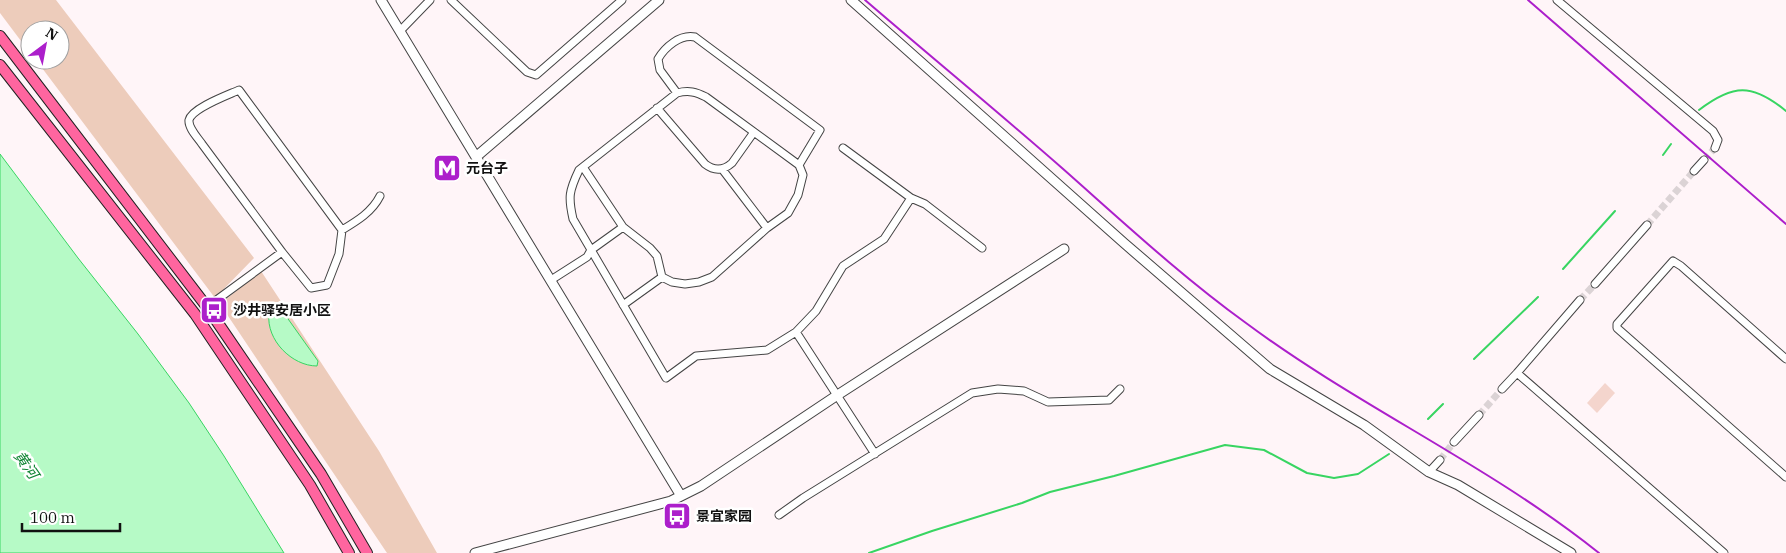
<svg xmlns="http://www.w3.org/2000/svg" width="1786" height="553" font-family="'IBM Plex Serif','Noto Sans SC',serif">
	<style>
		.green { fill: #edccbb }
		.pitch { fill: #f4d5cd }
		.water { fill: #b6fac6; stroke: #38d562 }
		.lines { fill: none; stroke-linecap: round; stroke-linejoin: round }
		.stream { stroke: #38d562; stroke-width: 2 }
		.minor-tunnel { stroke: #dbd3d5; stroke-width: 7; stroke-dasharray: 7 3.5; stroke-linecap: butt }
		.minor-casing { stroke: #444; stroke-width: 9 }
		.tertiary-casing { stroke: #444; stroke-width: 11 }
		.primary-casing { stroke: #222; stroke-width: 12 }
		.minor { stroke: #fff; stroke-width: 7 }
		.tertiary { stroke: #fff; stroke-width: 9 }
		.primary { stroke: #ff659f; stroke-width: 10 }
		.rail { stroke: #ac1fcb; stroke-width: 2 }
		.labels { text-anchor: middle; stroke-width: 5; stroke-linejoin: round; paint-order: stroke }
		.poi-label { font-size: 14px; font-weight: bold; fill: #111; stroke: #fff; text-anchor: start }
		.water-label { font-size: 15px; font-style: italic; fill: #108534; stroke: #fff }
	</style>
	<rect width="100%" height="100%" fill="#fff5f8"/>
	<path class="green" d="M0,0H56L254,258L215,298L36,60H60V30H30V53L0,13Z
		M261,271L379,451L437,553H387L220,304Z"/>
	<path class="pitch" d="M1605,383L1615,393L1597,413L1587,403Z"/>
	<path class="water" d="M0,154L78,258L138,334L189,403L224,456L284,553H0Z
		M281,309L318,361L317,366C292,366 266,340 269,314Z"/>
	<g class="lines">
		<path class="stream" d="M1699,110C1733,84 1752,83 1786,111
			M1663,155L1671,144
			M1563,269L1615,211
			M1474,359L1538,297
			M1428,419L1443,404
			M869,553L932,531L1022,503L1050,492L1114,476L1225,445L1264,450L1307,473L1334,478L1358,474L1389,454"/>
		<path class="minor-tunnel" d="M1704,160L1715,148
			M1647,225L1694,171
			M1580,300L1595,284
			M1479,415L1502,389
			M1440,460L1454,442"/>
		<g class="minor-casing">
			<path id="minor" d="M451,0L527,72L536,75L622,0
				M1557,0L1713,131L1718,140L1715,148
				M400,31L430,0
				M239,90L342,230L339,254L327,285L311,288L282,252L202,144C198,138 188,128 189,120C192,108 228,95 239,90Z
				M677,93L660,70L658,59C665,47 680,34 695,37L820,130L799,165
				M657,108L705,164C714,171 723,171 732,163L754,132
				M843,148L911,198L925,204L982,248
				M583,167L623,227L650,248L657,256L662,277
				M722,169L767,228
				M1694,171L1704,160
				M342,230C357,221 372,212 380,196
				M662,277L672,282L685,284L699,282L712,277L767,228L788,213L798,195L803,175L799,165L706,97C696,92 689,90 677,93L579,170C569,191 568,197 573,219L666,378L696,356L767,350L796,332L816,311L843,266L884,239L911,198
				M551,280L587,257L591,250L623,227
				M1595,284L1647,225
				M623,305L662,277
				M207,307L282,252
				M796,332L875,454
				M1786,359L1681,266L1673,261L1617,324V328L1786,477
				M1517,373L1724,553
				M1502,389L1517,373L1580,300
				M1454,442L1479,415
				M1429,472L1440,460
				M779,515L803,498L972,393L998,389L1024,391L1048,402L1109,400L1120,389"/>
		</g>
		<g class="tertiary-casing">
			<path id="tertiary" d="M381,0L681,496
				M851,0L1124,243L1270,369L1364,425L1429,472L1458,485L1571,553
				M477,156L659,0
				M475,553L671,501L701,486L836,396L1064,249"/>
		</g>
		<g class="primary-casing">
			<path id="primary" d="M0,36L207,307L321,474L367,553
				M0,65L195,314L310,485L349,553"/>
		</g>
		<use href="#minor" class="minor"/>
		<use href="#tertiary" class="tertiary"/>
		<use href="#primary" class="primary"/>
		<path class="rail" d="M865,0C930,56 997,111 1062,168C1122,221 1181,276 1246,323C1359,407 1489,465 1599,553
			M1528,0L1786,224"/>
	</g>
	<defs>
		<g id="metro-square" transform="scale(1.4375)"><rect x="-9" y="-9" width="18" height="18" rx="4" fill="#ac1fcb" stroke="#fff"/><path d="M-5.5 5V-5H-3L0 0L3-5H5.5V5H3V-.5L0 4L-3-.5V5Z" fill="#fff"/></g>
		<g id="bus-square" transform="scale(1.4375)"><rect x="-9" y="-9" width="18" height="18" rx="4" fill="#ac1fcb" stroke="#fff"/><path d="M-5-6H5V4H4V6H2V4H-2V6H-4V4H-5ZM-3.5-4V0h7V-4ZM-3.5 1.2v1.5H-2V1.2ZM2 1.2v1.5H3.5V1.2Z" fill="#fff"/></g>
	</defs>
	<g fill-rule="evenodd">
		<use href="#metro-square" x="447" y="168"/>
		<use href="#bus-square" x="214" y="310"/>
		<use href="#bus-square" x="677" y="516"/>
	</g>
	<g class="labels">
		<g class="poi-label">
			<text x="466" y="173">元台子</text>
			<text x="233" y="315">沙井驿安居小区</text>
			<text x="696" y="521">景宜家园</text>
		</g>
		<g class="water-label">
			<text transform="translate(26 465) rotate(55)" y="5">黄河</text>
		</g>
	</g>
	<g transform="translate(45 45) rotate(32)"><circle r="24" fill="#ffffff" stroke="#a0a0a0"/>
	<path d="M0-4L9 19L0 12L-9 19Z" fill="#ac1fcb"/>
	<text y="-8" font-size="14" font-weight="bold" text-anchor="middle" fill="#111111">N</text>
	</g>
	<path d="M22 523v8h98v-8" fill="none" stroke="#111111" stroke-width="2.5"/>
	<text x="30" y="523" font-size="15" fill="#111111" stroke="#ffffff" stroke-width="4" paint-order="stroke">100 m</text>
</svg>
